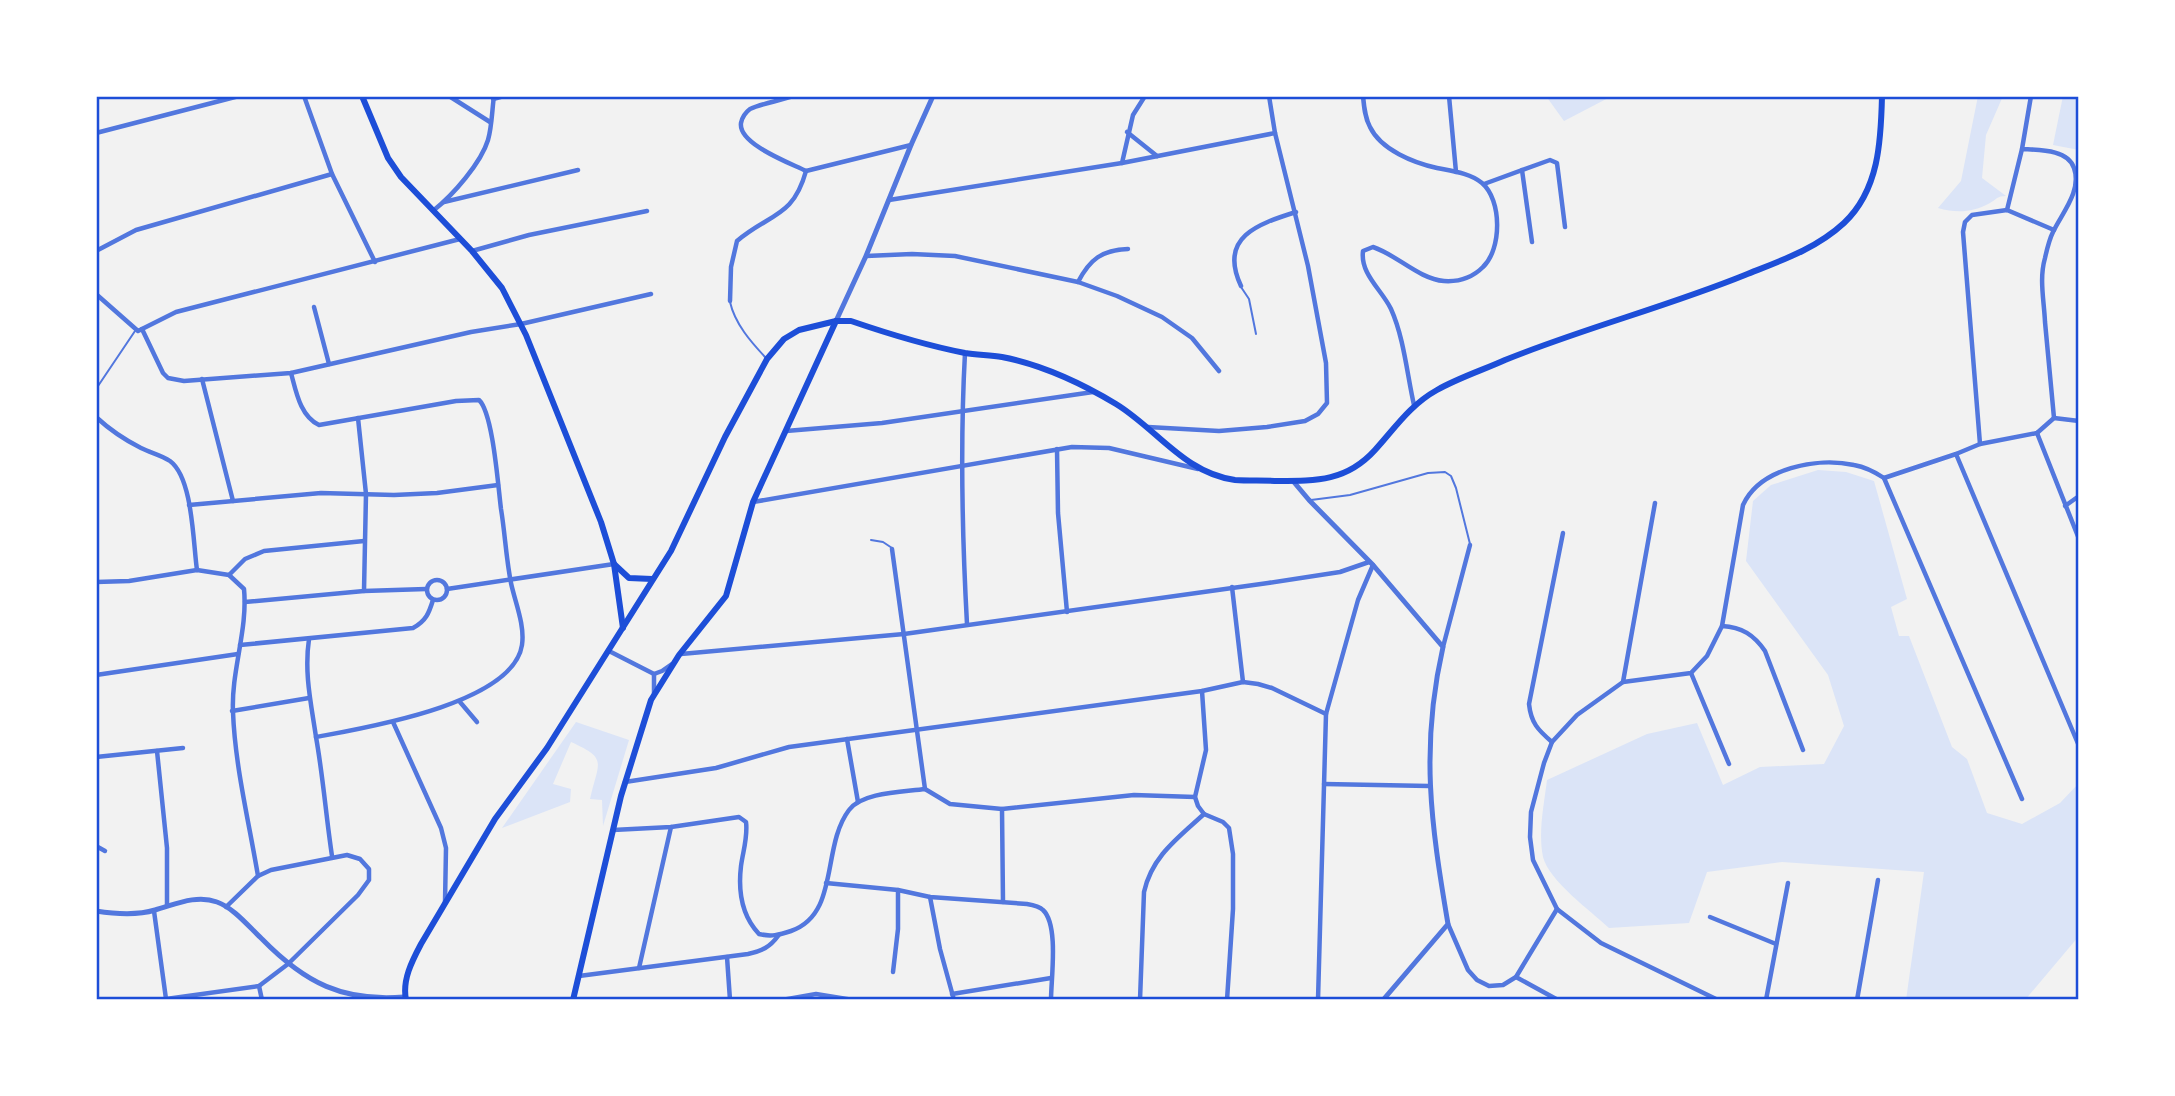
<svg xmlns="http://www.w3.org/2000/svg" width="2175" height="1096" viewBox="0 0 2175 1096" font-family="'Fira Sans Condensed',sans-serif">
  <rect width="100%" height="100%" fill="#f2f2f2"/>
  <g fill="#dbe4f7">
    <path d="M1546,96H1612L1564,121Z"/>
    <path d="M1978,96H2003L1986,135L1982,178L2006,196C1997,196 1997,199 1990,203C1972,213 1956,213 1938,208L1961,181Z"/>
    <path d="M2063,96H2079V150L2053,145Z"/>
    <path d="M1818,470L1846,472L1874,481L1907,599L1891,607L1899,636H1909L1952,747L1967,759L1987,813L2022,824L2060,803L2079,783V936L2025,1000H1906L1924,872L1782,862L1707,872L1689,923L1609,928C1591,911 1549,881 1543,857C1538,832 1544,805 1547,780L1647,734L1697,723L1723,785L1760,767L1824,764L1844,726L1828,675L1746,561L1753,501L1771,485Z"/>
    <path d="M576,722L629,740L603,826L602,800L590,799C598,762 609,759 571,742L553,784L571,789L570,802L502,828Z"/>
  </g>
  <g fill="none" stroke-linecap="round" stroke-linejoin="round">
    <g stroke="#5277de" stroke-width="2">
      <path d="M1241,287L1249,299L1256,334"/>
      <path d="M730,302C735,324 751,342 766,358"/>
      <path d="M96,389L135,331"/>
      <path d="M1311,500L1350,495L1428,473L1445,472L1451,476L1456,488L1470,544"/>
      <path d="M871,540L883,542L892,548"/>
    </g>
    <g stroke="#5277de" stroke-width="4.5">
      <path d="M304,96L332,174L375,262"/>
      <path d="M449,96L490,122"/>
      <path d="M793,96C780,101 763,103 750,109C746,112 742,118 741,123C738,144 790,163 806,171L911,145"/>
      <path d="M1363,96C1364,107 1365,118 1370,127C1381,150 1414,163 1437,168C1452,171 1470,173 1482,183C1502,200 1502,249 1483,267C1473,277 1459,282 1444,281C1419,279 1397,255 1373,247L1363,251C1360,274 1382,290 1391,309C1404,338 1407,374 1414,405"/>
      <path d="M1449,96L1456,172"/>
      <path d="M493,99L504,96"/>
      <path d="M1127,132L1157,156"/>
      <path d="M96,133L239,96"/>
      <path d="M2022,149C2038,150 2068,149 2074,168C2082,191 2062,213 2053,232C2049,240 2047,249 2045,258C2039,279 2044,300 2045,322C2048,354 2051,386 2054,418"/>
      <path d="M1122,163L1133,115L1145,96"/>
      <path d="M1522,170L1532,242"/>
      <path d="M1484,184L1550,160L1557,163L1565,227"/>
      <path d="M889,200L1122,163L1275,133"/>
      <path d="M444,202L578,170"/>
      <path d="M434,210C453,195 481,163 488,140C492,126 492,110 494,96"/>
      <path d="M2007,210L2022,149L2031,96"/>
      <path d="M96,251L136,230L332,174"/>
      <path d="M472,251L529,235L647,211"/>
      <path d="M866,256L912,254L955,256L1078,282L1117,296L1162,317L1192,338L1219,371"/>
      <path d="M1078,282C1090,259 1102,250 1128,249"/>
      <path d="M1241,286C1218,237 1258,224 1296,212"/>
      <path d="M96,294L138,331L176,312L460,239"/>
      <path d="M730,301L731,267L737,241C770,213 793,218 806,171"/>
      <path d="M314,307L329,364"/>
      <path d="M142,329L163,373L168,378L184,381L291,373L471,332L521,324L651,294"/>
      <path d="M965,353C960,444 962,533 967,624"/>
      <path d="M291,373C296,391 300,416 319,425L456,401L479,400C493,413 498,486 501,509C505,533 506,558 511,583C515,602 525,625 522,645C513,704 364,728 316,737"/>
      <path d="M202,379L233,501"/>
      <path d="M96,417C109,429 125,440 141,448C151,453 161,455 170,461C193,478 193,543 197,570"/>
      <path d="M358,418L366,494L364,591"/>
      <path d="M1148,427L1219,431L1267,427L1305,421L1318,414L1327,403L1326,363L1308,266L1275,133L1269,96"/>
      <path d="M786,431L882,423L1093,392"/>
      <path d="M2037,433L2079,539"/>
      <path d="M2037,433L2054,418L2079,421"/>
      <path d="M1980,444L1963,232L1965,222L1972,215L2007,210L2054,230"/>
      <path d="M1057,449L1058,513L1067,612"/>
      <path d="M1956,454L2079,746"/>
      <path d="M1884,478L2022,799"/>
      <path d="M753,502L1072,447L1109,448L1198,469"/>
      <path d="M189,505L321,493L394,495L437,493L498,485"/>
      <path d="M2065,506L2079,496"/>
      <path d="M892,549L925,789"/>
      <path d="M229,575L245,559L264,551L364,541"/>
      <circle cx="437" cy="590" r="10"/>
      <path d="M96,582L129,581L197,570L229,575L244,589C248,630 231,671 233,712C235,766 249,822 258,876"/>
      <path d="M1232,587L1243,682"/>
      <path d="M447,589L614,564"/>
      <path d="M245,602L364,591L426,589"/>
      <path d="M1722,626C1742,627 1754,635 1765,651L1803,750"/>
      <path d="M309,639C304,673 311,703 316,737C323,776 326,816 332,856"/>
      <path d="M240,645L413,628C426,621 429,613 433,600"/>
      <path d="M1443,647L1470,545"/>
      <path d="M609,651L654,674L662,671L672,664"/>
      <path d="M681,654L904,634L1268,583L1340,572L1369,562"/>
      <path d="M1691,673L1729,764"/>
      <path d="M654,674V693"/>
      <path d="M96,675L238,654"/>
      <path d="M1623,682L1655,503"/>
      <path d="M1202,691L1206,750L1195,797L1198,806L1204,814L1223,822L1229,828L1233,854V909L1227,1000"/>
      <path d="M460,702L477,722"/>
      <path d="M232,711L309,698"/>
      <path d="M393,722L441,828L446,848L445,903"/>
      <path d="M847,739L858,802"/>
      <path d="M1552,742C1538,730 1531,723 1529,704L1563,533"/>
      <path d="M157,751L167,848V905"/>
      <path d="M96,757L183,748"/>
      <path d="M625,782L716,768L789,747L1202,691L1243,682L1258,684L1272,688L1326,714"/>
      <path d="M1324,784L1429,786"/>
      <path d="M1002,809L1003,902"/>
      <path d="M613,830L671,827L739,817L746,822C748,837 743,851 741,866C738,891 742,916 759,934C771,937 779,935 791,931C840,914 821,847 849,810C862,792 904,792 925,789L950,804L1002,809L1134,795L1195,797"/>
      <path d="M96,846L105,851"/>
      <path d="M826,883L898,890L930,897L1027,904C1033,905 1039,906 1043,910C1059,925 1051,979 1051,1000"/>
      <path d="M930,897L940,949L954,1000"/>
      <path d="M154,911L166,999"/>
      <path d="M1710,917L1776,944"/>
      <path d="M1448,924L1468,970L1477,980L1489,986L1503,985L1516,977L1557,909"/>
      <path d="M727,957L730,1000"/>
      <path d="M639,968L671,827"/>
      <path d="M893,972L898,929V890"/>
      <path d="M579,976L748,954C762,951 770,947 778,936"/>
      <path d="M1516,977L1558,1000"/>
      <path d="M259,986L262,1000"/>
      <path d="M952,994L1051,978"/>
      <path d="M166,999L259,986L288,964L358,895L369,880V869L360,859L347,855L271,870L258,876L226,907"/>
      <path d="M782,1000L816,994L853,1000"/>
      <path d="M1140,1000L1144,892C1152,856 1178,838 1204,814"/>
      <path d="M1318,1000L1326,714L1358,600L1373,565"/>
      <path d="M1718,1000L1601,943L1557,909L1533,860L1530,837L1531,812L1544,763L1552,742L1577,715L1623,682L1691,673L1707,656L1722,626L1743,505C1760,468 1817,457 1854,465C1865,467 1875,472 1884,478L1956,454L1980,444L2037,433"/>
      <path d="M1766,1000L1788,883"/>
      <path d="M1857,1000L1878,880"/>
    </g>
    <g stroke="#5277de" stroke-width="5">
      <path d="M836,321L866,256L911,145L933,96"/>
      <path d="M1293,481L1309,500L1373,565L1443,647C1420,748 1431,824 1448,924L1383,1000"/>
      <path d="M96,911C115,914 136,916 155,910C174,905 196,894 217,902C234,908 249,927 262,939C305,983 343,1002 404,997"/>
    </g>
    <g stroke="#1d4ed8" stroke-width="6">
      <path d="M362,96L388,158L401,177L472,251L502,288L526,335L601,522L614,564L623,628"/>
      <path d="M614,564L629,578L652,579"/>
      <path d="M406,1000C402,980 412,961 421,944L495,819L547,748L671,551L725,437L767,359L784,339L799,330L836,321H851C886,333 929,346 965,353C977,355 990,355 1002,357C1043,365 1081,383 1116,404C1157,429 1184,473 1235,480C1249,481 1264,480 1278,481C1317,481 1347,481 1375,450C1395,428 1410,405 1437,390C1458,378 1483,370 1505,360C1584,328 1666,307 1745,275C1780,261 1816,249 1844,223C1879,190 1881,141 1882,96"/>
      <path d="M573,1000L621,796L651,700L679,655L726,596L753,502L836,321"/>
    </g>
  </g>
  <rect width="2175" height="1096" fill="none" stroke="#ffffff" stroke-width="196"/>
  <rect x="98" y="98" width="1979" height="900" fill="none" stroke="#1d4ed8" stroke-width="2.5"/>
</svg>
